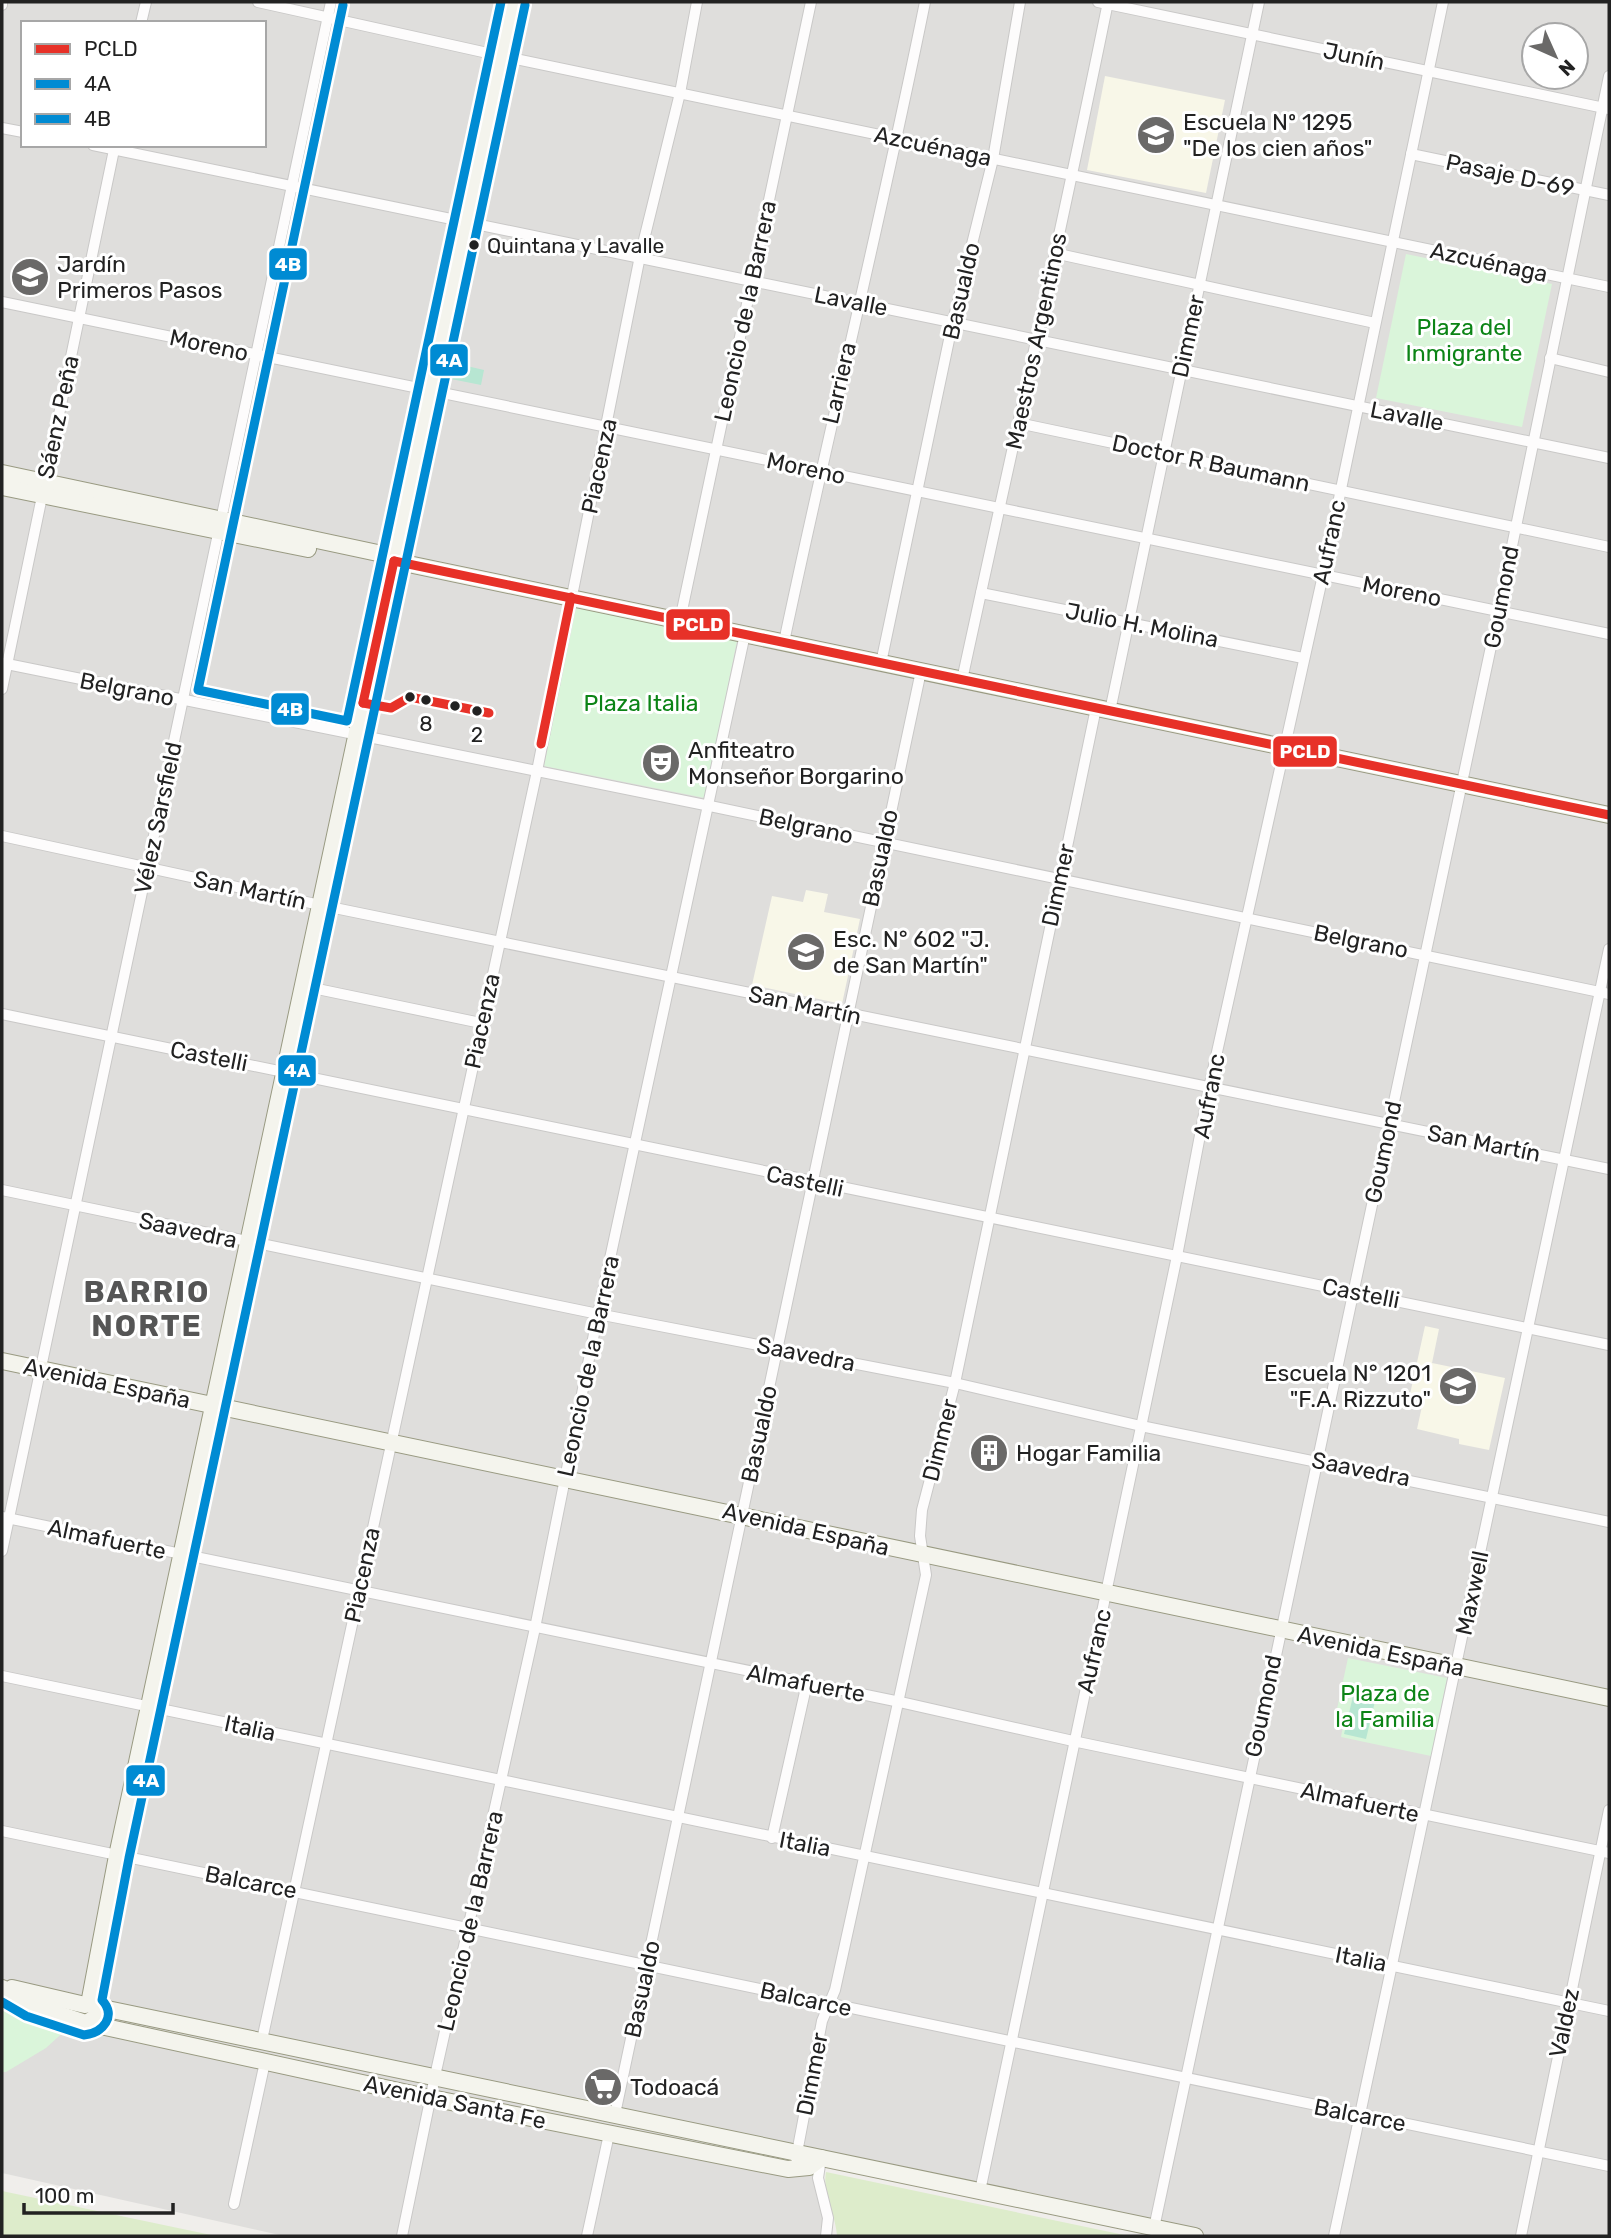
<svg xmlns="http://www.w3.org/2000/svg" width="1611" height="2238" viewBox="0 0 1611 2238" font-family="Rubik,sans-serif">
  <rect width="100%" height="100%" fill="#f0eeeb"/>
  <path fill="#dfdedc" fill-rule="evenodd" d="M2,2H1609V2236H1195L821,2158L826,2236H284L2,2173ZM23,23H264V145H23ZM1534,35H1576V77H1534Z"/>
  <g fill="#f8f7e8">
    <path d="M1105,76L1225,100L1206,193L1087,170Z"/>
    <path d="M28,260L40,263L33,295L21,292Z"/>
    <path d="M806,890L828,894L824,912L860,919L842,1004L752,985L772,896L803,902Z"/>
    <path d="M1425,1326L1439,1329L1432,1363L1505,1378L1489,1450L1459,1444V1439L1417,1429L1424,1397L1410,1394Z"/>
  </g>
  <g fill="#ddeccb">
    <path d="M826,2172L1129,2236H837C836,2215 822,2193 826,2172Z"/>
    <path d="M2,2191L216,2236H2Z"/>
  </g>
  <g fill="#daf5da">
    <path d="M1406,254L1552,284L1522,427L1376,398Z"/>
    <path d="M576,607L737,641L705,798L544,766Z"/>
    <path d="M1348,1658L1447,1678L1431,1756L1341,1737L1344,1721L1335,1718Z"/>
    <path d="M2,2009L68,2028L46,2048L6,2072H2Z"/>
  </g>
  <g fill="#b7e6d2">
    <path d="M454,363L484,370L481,385L451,379Z"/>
    <path d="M1354,1692L1376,1697L1366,1739L1344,1734Z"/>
  </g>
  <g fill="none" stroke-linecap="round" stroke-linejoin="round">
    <defs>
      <g id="street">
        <path d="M258,2L501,56L1609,287"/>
        <path d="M1098,2L1609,109"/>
        <path d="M2,5V2"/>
        <path d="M141,23L146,2"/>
        <path d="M2,128L23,132"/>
        <path d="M93,145L1609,458"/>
        <path d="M1411,154L1609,195"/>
        <path d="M1054,253L1375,323"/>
        <path d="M2,302L1609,634"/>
        <path d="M1550,358L1609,372"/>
        <path d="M1018,423L1609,547"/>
        <path d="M981,593L1303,658"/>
        <path d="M680,620L811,2"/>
        <path d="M784,642C829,428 882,216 925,2"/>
        <path d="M2,663L710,806L1609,994"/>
        <path d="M881,663L953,321L993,159L1020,2"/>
        <path d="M962,680C1011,454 1062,228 1108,2"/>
        <path d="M2,689L115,145"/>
        <path d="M1110,711L1259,2"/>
        <path d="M2,836L320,905L1609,1169"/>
        <path d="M303,986L481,1023"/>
        <path d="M2,1014L1609,1345"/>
        <path d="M2,1190L598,1314L955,1383L1141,1426L1609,1522"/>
        <path d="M2,1517L900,1702L1073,1741L1609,1853"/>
        <path d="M2,1551L331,2"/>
        <path d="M2,1676L1609,2011"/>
        <path d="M2,1831L1609,2166"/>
        <path d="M772,1838L807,1683"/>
        <path d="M262,2040L537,771L640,256L680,93L697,2"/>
        <path d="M615,2114L921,671"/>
        <path d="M796,2158L822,2021L835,1990L926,1575L920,1536L922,1510L955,1383L1096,708"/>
        <path d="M821,2158L818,2178L828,2218L826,2236"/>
        <path d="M980,2191L1177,1256L1209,1088L1323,575L1443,2"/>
        <path d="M234,2204L265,2062"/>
        <path d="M1154,2228L1499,609L1609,76"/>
        <path d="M402,2236L435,2076L535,1628L598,1314L745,634"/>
        <path d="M587,2236L609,2134"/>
        <path d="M1334,2236L1609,949"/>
        <path d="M1521,2236L1609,1810"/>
      </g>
      <g id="secondary">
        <path d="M2,473L387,555L394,561L1609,815"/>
        <path d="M2,487L308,549"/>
        <path d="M2,1361L1609,1698"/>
        <path d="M2,1988L31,2005L86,2023L96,2017"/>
        <path d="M12,1988L85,2005"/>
        <path d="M89,2004L117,1856L513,2"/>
        <path d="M93,2006L1195,2236"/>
        <path d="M87,2023L431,2098L788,2169L809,2167L821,2158"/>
      </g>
    </defs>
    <use href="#street" stroke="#c9c8c7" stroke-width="12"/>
    <use href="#secondary" stroke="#999a82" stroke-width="18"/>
    <use href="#street" stroke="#fdfcfc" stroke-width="10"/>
    <use href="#secondary" stroke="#f4f4ed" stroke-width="16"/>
    <defs>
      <g id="bus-1">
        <path d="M394,561L1609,815"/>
        <path d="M363,703L394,561"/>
        <path d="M363,703L391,708L410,697L489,713"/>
        <path d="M541,744L571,597"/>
      </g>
      <path id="bus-2" d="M2,2002L26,2016L84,2035C103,2033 117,2016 102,2000L129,1858L525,5"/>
      <path id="bus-3" d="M343,5L198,690L347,721L501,2"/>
    </defs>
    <use href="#bus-1" stroke="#fff" stroke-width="14"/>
    <use href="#bus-2" stroke="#fff" stroke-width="14"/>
    <use href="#bus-3" stroke="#fff" stroke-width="14"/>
    <use href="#bus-1" stroke="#e73128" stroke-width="9"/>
    <use href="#bus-2" stroke="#008bd3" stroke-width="9"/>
    <use href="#bus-3" stroke="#008bd3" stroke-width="9"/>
  </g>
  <defs>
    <symbol id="school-disc" viewBox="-11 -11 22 22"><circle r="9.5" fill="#6a6968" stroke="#fff"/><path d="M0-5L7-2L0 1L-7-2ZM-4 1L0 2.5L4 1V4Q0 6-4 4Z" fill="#fff"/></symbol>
    <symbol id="theatre-disc" viewBox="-11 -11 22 22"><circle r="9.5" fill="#6a6968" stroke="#fff"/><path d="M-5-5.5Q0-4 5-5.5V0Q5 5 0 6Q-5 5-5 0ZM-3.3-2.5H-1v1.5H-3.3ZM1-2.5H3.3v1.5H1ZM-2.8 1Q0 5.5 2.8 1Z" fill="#fff"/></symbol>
    <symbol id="building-disc" viewBox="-11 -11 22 22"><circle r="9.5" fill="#6a6968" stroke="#fff"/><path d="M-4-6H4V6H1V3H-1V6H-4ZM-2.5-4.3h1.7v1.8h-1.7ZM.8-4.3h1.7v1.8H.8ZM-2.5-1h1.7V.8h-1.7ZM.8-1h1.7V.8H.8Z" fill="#fff"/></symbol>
    <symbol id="supermarket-disc" viewBox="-11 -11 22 22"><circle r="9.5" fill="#6a6968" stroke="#fff"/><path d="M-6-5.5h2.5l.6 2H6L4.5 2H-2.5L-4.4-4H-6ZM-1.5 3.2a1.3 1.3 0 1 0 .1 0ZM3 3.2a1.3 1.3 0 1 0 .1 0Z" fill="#fff"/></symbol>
  </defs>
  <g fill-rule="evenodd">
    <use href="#school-disc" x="1134" y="113" width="44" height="44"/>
    <use href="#school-disc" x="8" y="255" width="44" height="44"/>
    <use href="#theatre-disc" x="639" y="741" width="44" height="44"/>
    <use href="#school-disc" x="784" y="930" width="44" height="44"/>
    <use href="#school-disc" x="1436" y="1364" width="44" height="44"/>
    <use href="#building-disc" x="967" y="1431" width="44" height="44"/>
    <use href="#supermarket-disc" x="581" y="2065" width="44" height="44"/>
  </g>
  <g fill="#222" stroke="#fff" stroke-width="2.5">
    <circle cx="474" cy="245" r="6"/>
    <circle cx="410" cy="697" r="6"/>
    <circle cx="426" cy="700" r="6"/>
    <circle cx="455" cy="706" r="6"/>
    <circle cx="477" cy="711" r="6"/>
  </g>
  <g text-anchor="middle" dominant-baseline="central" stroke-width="6" stroke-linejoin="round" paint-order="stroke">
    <g font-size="21" fill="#222" stroke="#fff">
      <text x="487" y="245" text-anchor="start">Quintana y Lavalle</text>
      <text x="426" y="723">8</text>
      <text x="477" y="734">2</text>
    </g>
    <g font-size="23" fill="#222" stroke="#fff">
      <text transform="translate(1354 56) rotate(12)">Junín</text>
      <text transform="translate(933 146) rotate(12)">Azcuénaga</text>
      <text transform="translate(1510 175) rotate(12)">Pasaje D-69</text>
      <text transform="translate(1489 262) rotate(12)">Azcuénaga</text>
      <text transform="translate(961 291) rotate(-77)">Basualdo</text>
      <text transform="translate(851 301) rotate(11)">Lavalle</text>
      <text transform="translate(745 311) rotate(-78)">Leoncio de la Barrera</text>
      <text transform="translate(1188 336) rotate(-78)">Dimmer</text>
      <text transform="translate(1036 341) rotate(-78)">Maestros Argentinos</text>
      <text transform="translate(209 345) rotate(12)">Moreno</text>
      <text transform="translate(839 383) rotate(-77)">Larriera</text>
      <text transform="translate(1407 416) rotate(11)">Lavalle</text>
      <text transform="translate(58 417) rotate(-78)">Sáenz Peña</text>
      <text transform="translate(1211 463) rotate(12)">Doctor R Baumann</text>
      <text transform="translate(599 466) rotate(-78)">Piacenza</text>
      <text transform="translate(806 468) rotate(12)">Moreno</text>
      <text transform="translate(1329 542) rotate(-78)">Aufranc</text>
      <text transform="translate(1402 591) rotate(11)">Moreno</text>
      <text transform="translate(1501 597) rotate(-79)">Goumond</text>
      <text transform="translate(1142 625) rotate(11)">Julio H. Molina</text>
      <text transform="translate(127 689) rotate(11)">Belgrano</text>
      <text transform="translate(158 818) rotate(-78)">Vélez Sarsfield</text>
      <text transform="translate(806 826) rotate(12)">Belgrano</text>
      <text transform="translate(880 858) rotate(-78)">Basualdo</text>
      <text transform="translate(1058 885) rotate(-78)">Dimmer</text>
      <text transform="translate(250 890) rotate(12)">San Martín</text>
      <text transform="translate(1361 941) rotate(11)">Belgrano</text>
      <text transform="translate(805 1005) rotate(12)">San Martín</text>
      <text transform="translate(482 1021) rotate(-78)">Piacenza</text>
      <text transform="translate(209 1056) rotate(11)">Castelli</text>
      <text transform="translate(1209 1096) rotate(-79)">Aufranc</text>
      <text transform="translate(1484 1143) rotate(11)">San Martín</text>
      <text transform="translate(1383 1152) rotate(-78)">Goumond</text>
      <text transform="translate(805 1181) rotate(12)">Castelli</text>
      <text transform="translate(188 1230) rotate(12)">Saavedra</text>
      <text transform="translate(1361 1293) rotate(11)">Castelli</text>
      <text transform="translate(806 1354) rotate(11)">Saavedra</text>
      <text transform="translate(588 1366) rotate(-78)">Leoncio de la Barrera</text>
      <text transform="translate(107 1383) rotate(12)">Avenida España</text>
      <text transform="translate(759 1434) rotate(-78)">Basualdo</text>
      <text transform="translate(940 1440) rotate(-76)">Dimmer</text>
      <text transform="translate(1361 1469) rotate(11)">Saavedra</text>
      <text transform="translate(806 1529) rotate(13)">Avenida España</text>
      <text transform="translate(107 1539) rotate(12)">Almafuerte</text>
      <text transform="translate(362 1575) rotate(-78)">Piacenza</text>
      <text transform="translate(1472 1593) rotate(-78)">Maxwell</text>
      <text transform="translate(1094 1651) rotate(-77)">Aufranc</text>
      <text transform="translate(1381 1651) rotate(12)">Avenida España</text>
      <text transform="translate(806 1683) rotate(11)">Almafuerte</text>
      <text transform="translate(1263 1706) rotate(-78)">Goumond</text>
      <text transform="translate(250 1728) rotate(12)">Italia</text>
      <text transform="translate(1360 1802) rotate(12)">Almafuerte</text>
      <text transform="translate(805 1844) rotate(11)">Italia</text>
      <text transform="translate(251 1882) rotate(11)">Balcarce</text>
      <text transform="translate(470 1921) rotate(-77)">Leoncio de la Barrera</text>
      <text transform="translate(1361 1959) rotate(11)">Italia</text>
      <text transform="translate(642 1989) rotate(-78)">Basualdo</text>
      <text transform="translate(806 1999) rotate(12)">Balcarce</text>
      <text transform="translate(1564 2023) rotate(-78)">Valdez</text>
      <text transform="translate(812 2074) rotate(-79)">Dimmer</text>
      <text transform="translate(455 2102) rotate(12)">Avenida Santa Fe</text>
      <text transform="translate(1360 2115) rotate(11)">Balcarce</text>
    </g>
    <g font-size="23" fill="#222" stroke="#fff" text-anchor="start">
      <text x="1183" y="122">Escuela Nº 1295<tspan x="1183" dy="26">"De los cien años"</tspan></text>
      <text x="57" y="264">Jardín<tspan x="57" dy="26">Primeros Pasos</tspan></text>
      <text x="688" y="750">Anfiteatro<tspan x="688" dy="26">Monseñor Borgarino</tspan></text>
      <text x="833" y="939">Esc. N° 602 "J.<tspan x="833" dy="26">de San Martín"</tspan></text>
      <text x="1431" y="1373" text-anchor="end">Escuela N° 1201<tspan x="1431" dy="26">"F.A. Rizzuto"</tspan></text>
      <text x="1016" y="1453">Hogar Familia</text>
      <text x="630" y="2087">Todoacá</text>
    </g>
    <g font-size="23" fill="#0c8416" stroke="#fff">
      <text x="1464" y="327">Plaza del<tspan x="1464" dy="26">Inmigrante</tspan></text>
      <text x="641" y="703">Plaza Italia</text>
      <text x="1385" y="1693">Plaza de<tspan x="1385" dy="26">la Familia</tspan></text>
    </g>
    <g font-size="30" font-weight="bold" letter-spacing="2" fill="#555" stroke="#fff">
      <text x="147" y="1292">BARRIO<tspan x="147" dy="34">NORTE</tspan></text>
    </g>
  </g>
  <g stroke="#fff" stroke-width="2.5">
    <rect x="268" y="247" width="40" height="34" rx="7" fill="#008bd3"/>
    <rect x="429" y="343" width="40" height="34" rx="7" fill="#008bd3"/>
    <rect x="665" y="608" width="66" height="33" rx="7" fill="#e73128"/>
    <rect x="270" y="692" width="40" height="34" rx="7" fill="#008bd3"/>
    <rect x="1272" y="735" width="66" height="33" rx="7" fill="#e73128"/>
    <rect x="277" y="1054" width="40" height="33" rx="7" fill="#008bd3"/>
    <rect x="125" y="1764" width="41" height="33" rx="7" fill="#008bd3"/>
  </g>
  <g font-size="19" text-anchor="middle" font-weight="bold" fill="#fff">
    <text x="288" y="271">4B</text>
    <text x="449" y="367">4A</text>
    <text x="698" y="631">PCLD</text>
    <text x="290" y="716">4B</text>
    <text x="1305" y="758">PCLD</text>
    <text x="297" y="1077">4A</text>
    <text x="146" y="1787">4A</text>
  </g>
  <rect width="1611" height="2238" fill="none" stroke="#222222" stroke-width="7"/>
  <rect x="21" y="21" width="245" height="126" fill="#ffffff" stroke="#a7a7a7" stroke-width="2"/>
  <rect x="35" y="44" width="35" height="10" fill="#e73128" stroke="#a7a7a7" stroke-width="2"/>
  <text x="84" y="56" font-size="21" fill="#222222">PCLD</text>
  <rect x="35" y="79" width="35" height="10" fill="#008bd3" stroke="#a7a7a7" stroke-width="2"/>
  <text x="84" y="91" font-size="21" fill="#222222">4A</text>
  <rect x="35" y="114" width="35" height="10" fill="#008bd3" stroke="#a7a7a7" stroke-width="2"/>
  <text x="84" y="126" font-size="21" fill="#222222">4B</text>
  <g transform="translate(1555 56) rotate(135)"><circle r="33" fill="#ffffff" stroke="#a7a7a7" stroke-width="2"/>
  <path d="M0-5L12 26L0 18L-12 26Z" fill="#6a6968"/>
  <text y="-10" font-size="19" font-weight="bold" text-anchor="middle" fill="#222222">N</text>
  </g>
  <path d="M24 2203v10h149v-10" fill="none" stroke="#222222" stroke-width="3.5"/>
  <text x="35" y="2203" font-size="21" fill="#222222" stroke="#ffffff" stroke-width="5" paint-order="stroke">100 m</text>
</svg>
